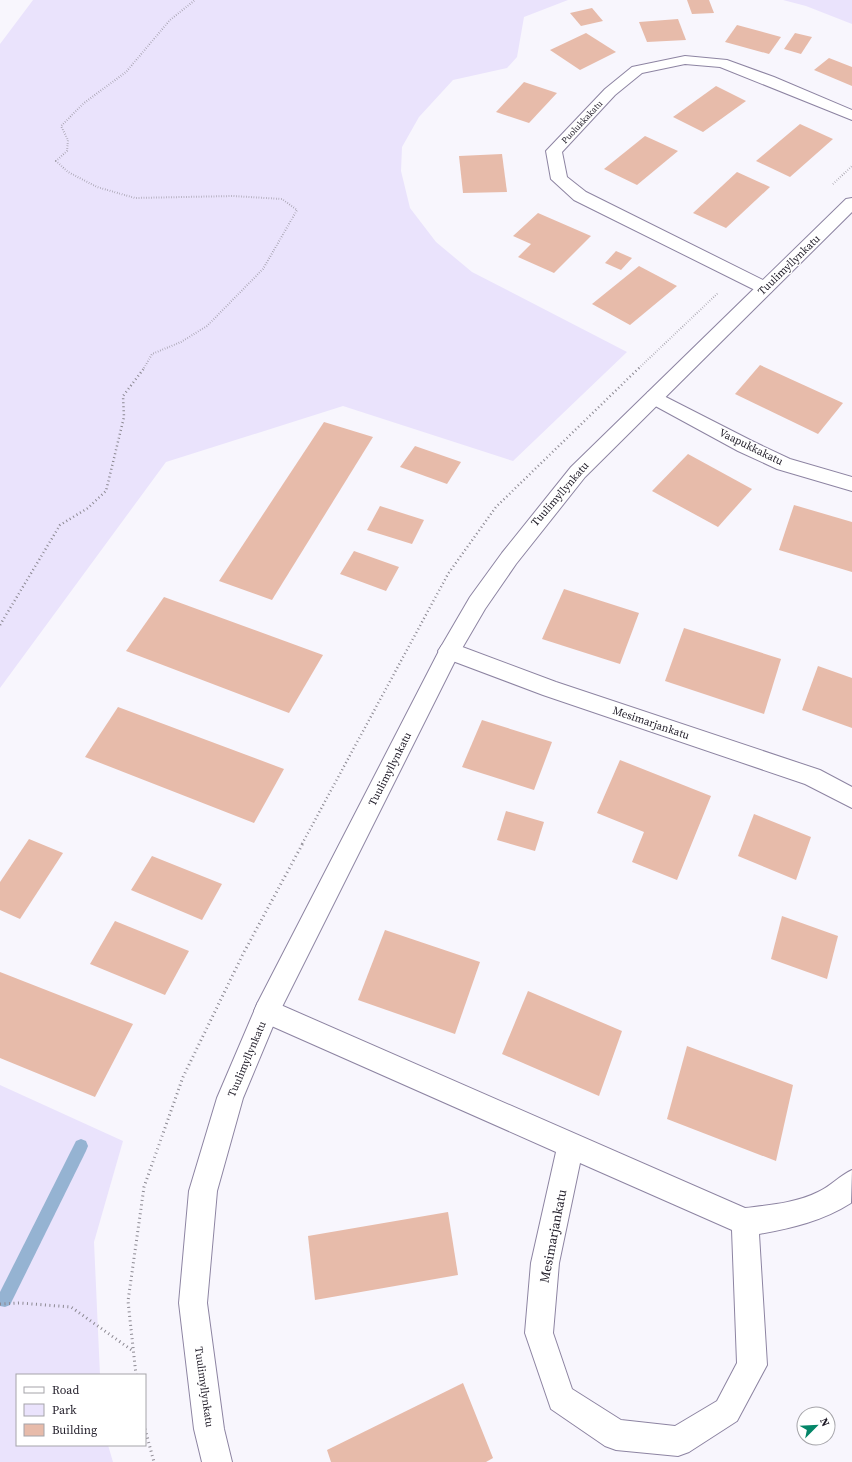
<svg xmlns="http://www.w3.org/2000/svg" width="852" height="1462" viewBox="0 0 852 1462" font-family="'Source Serif 4',serif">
  <rect width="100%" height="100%" fill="#f8f6fd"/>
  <g fill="#eae3fc">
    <path d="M33,0H568L524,17L517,57L507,68L453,80L419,117L402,147L401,171L410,208L436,242L472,272L627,352L513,461L343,406L166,462L0,688V44Z"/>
    <path d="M783,0H852V24L806,6Z"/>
    <path d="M0,1085L123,1141L94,1242L100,1375H17V1445H108L113,1462H0Z"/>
  </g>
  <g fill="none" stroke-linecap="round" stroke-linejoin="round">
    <path fill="#95b3d2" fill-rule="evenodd" d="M81,1139L86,1141L88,1146L86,1151L10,1305L5,1307L0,1306V1292L76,1141Z"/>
  </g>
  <g fill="#e7bbaa">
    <path d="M687,0H709L714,13L692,14Z"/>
    <path d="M592,8L603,21L581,26L570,13Z"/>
    <path d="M678,19L686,40L647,42L639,22Z"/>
    <path d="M737,25L781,37L769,54L725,42Z"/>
    <path d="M586,33L616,52L580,70L550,50Z"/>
    <path d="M795,33L812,37L801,54L784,49Z"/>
    <path d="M829,58L852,67V86L814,70Z"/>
    <path d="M524,82L557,93L529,123L496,112Z"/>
    <path d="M716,86L746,101L703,132L673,117Z"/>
    <path d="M800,124L833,139L790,177L756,161Z"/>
    <path d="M645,136L678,151L637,185L604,169Z"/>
    <path d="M502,154L507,192L463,193L459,156Z"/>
    <path d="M737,172L770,187L726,228L693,213Z"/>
    <path d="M538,213L591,236L554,273L518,257L531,244L513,236Z"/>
    <path d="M616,251L632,258L621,270L605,263Z"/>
    <path d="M639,266L677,286L630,325L592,304Z"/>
    <path d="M760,365L843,403L818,434L735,394Z"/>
    <path d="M324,422L373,437L272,600L219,581Z"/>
    <path d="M415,446L461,462L447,484L400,467Z"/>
    <path d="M688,454L752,489L718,527L652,491Z"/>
    <path d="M794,505L852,522V572L779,550Z"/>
    <path d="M380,506L424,520L412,544L367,530Z"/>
    <path d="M354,551L399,567L386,591L340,574Z"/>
    <path d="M564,589L639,613L620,664L542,639Z"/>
    <path d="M164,597L323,655L289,713L126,651Z"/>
    <path d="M684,628L781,659L764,714L665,681Z"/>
    <path d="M818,666L852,678V728L802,710Z"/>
    <path d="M118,707L284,769L254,823L85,757Z"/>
    <path d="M482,720L552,742L534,790L462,767Z"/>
    <path d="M620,760L711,796L677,880L632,862L644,832L597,813Z"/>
    <path d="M506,811L544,822L535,851L497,840Z"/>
    <path d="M754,814L811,837L796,880L738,856Z"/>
    <path d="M29,839L63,853L20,919L0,910V882Z"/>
    <path d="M152,856L222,884L202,920L131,890Z"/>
    <path d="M782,916L838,936L827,979L771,959Z"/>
    <path d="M115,921L189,951L165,995L90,964Z"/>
    <path d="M385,930L480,962L455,1034L358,1000Z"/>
    <path d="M0,972L133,1024L95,1097L0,1058Z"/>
    <path d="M528,991L622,1031L599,1096L502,1054Z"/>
    <path d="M687,1046L793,1085L776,1161L667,1119Z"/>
    <path d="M448,1212L458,1275L315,1300L308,1236Z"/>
    <path d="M463,1383L493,1458L486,1462H331L327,1450Z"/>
  </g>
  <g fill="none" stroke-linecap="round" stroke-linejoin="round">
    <defs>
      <g id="street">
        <path d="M685,56L727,60L774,77L852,110V120L720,67L685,64L642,73L615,95L562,152L567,177L586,192L771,284L774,288L771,292L765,294L759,292L574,200L551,179L546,151L605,89L632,67Z"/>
        <path d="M654,391L752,441L790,459L852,477V491L777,469L738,451L648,402L645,397L648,392Z"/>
        <path d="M449,642L556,682L820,770L852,787V808L805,784L543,695L442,657L438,651L442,645Z"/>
        <path d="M267,999L745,1208C769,1205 796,1203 818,1192C831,1186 839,1176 852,1170L851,1203C823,1221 792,1228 759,1234L767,1365L737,1421L689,1452L678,1456L616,1450L605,1446L551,1409L525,1333L531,1263L556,1152L258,1020L254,1011L258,1002ZM580,1163L732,1230L737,1363L717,1401L675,1426L621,1420L572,1389L553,1333L559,1263Z"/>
      </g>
      <path id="secondary" d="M852,198V212L585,477L516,564L485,609L457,657L276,1019L243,1098L217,1191L207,1303L224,1429L232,1462H202L194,1429L179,1303L189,1191L217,1098L258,1002L442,645L470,597L502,553L571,467L846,199Z"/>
    </defs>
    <use href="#street" stroke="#8d84a2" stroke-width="2"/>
    <use href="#secondary" stroke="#8d84a2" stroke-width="2"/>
    <g stroke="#8c8992" stroke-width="2" stroke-dasharray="0.5 2" stroke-linecap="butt">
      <path d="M833,184L852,166"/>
      <path d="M144,368L152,354L181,342L207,326L263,269L297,210L282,199L233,196L135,198L97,187L68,172L56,161L67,151L68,140L61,126L84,103L126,72L170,20L195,0"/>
      <path d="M639,368L718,293"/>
    </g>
    <g stroke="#8c8992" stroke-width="2.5" stroke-dasharray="1 3" stroke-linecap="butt">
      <path d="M0,625L60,525L88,508L106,491L124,417L123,396L145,367"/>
      <path d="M302,844L448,574L496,507L640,367"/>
    </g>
    <g stroke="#8c8992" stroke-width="3" stroke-dasharray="1 3.5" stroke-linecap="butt">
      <path d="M0,1304L20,1303L71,1307L133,1351"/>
      <path d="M136,1375L128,1301L144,1187L183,1077L243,954L303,843"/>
      <path d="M145,1429L154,1462"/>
    </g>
    <use href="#street" fill="#fff" fill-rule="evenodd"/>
    <use href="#secondary" fill="#fff" fill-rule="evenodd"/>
  </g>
  <g text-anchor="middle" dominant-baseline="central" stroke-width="3" stroke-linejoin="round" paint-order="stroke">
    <g font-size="9" fill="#1f1b27" stroke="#fff">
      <text transform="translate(582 122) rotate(-47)">Puolukkakatu</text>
    </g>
    <g font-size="11" fill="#1f1b27" stroke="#fff">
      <text transform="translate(789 265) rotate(-44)">Tuulimyllynkatu</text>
      <text transform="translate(751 447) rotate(26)">Vaapukkakatu</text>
      <text transform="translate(560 494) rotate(-49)">Tuulimyllynkatu</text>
      <text transform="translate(651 723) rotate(19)">Mesimarjankatu</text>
      <text transform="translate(390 769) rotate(-63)">Tuulimyllynkatu</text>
      <text transform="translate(247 1059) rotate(-67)">Tuulimyllynkatu</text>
      <text transform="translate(204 1387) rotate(82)">Tuulimyllynkatu</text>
    </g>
    <g font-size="13" fill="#1f1b27" stroke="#fff">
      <text transform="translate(553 1236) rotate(-79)">Mesimarjankatu</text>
    </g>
  </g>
  <rect x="16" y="1374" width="130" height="72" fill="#ffffff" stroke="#a5a4a9"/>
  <rect x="24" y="1387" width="20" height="6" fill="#ffffff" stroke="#a5a4a9"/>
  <text x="52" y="1394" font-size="12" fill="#1f1b27">Road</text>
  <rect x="24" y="1404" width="20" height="12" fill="#eae3fc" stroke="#a5a4a9"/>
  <text x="52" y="1414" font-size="12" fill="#1f1b27">Park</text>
  <rect x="24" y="1424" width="20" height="12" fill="#e7bbaa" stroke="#a5a4a9"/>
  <text x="52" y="1434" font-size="12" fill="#1f1b27">Building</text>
  <g transform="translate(816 1426) rotate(66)"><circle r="19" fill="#ffffff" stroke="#a5a4a9"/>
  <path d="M0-3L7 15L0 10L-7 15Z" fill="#048668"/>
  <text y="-6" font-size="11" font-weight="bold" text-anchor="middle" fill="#1f1b27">N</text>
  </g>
</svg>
